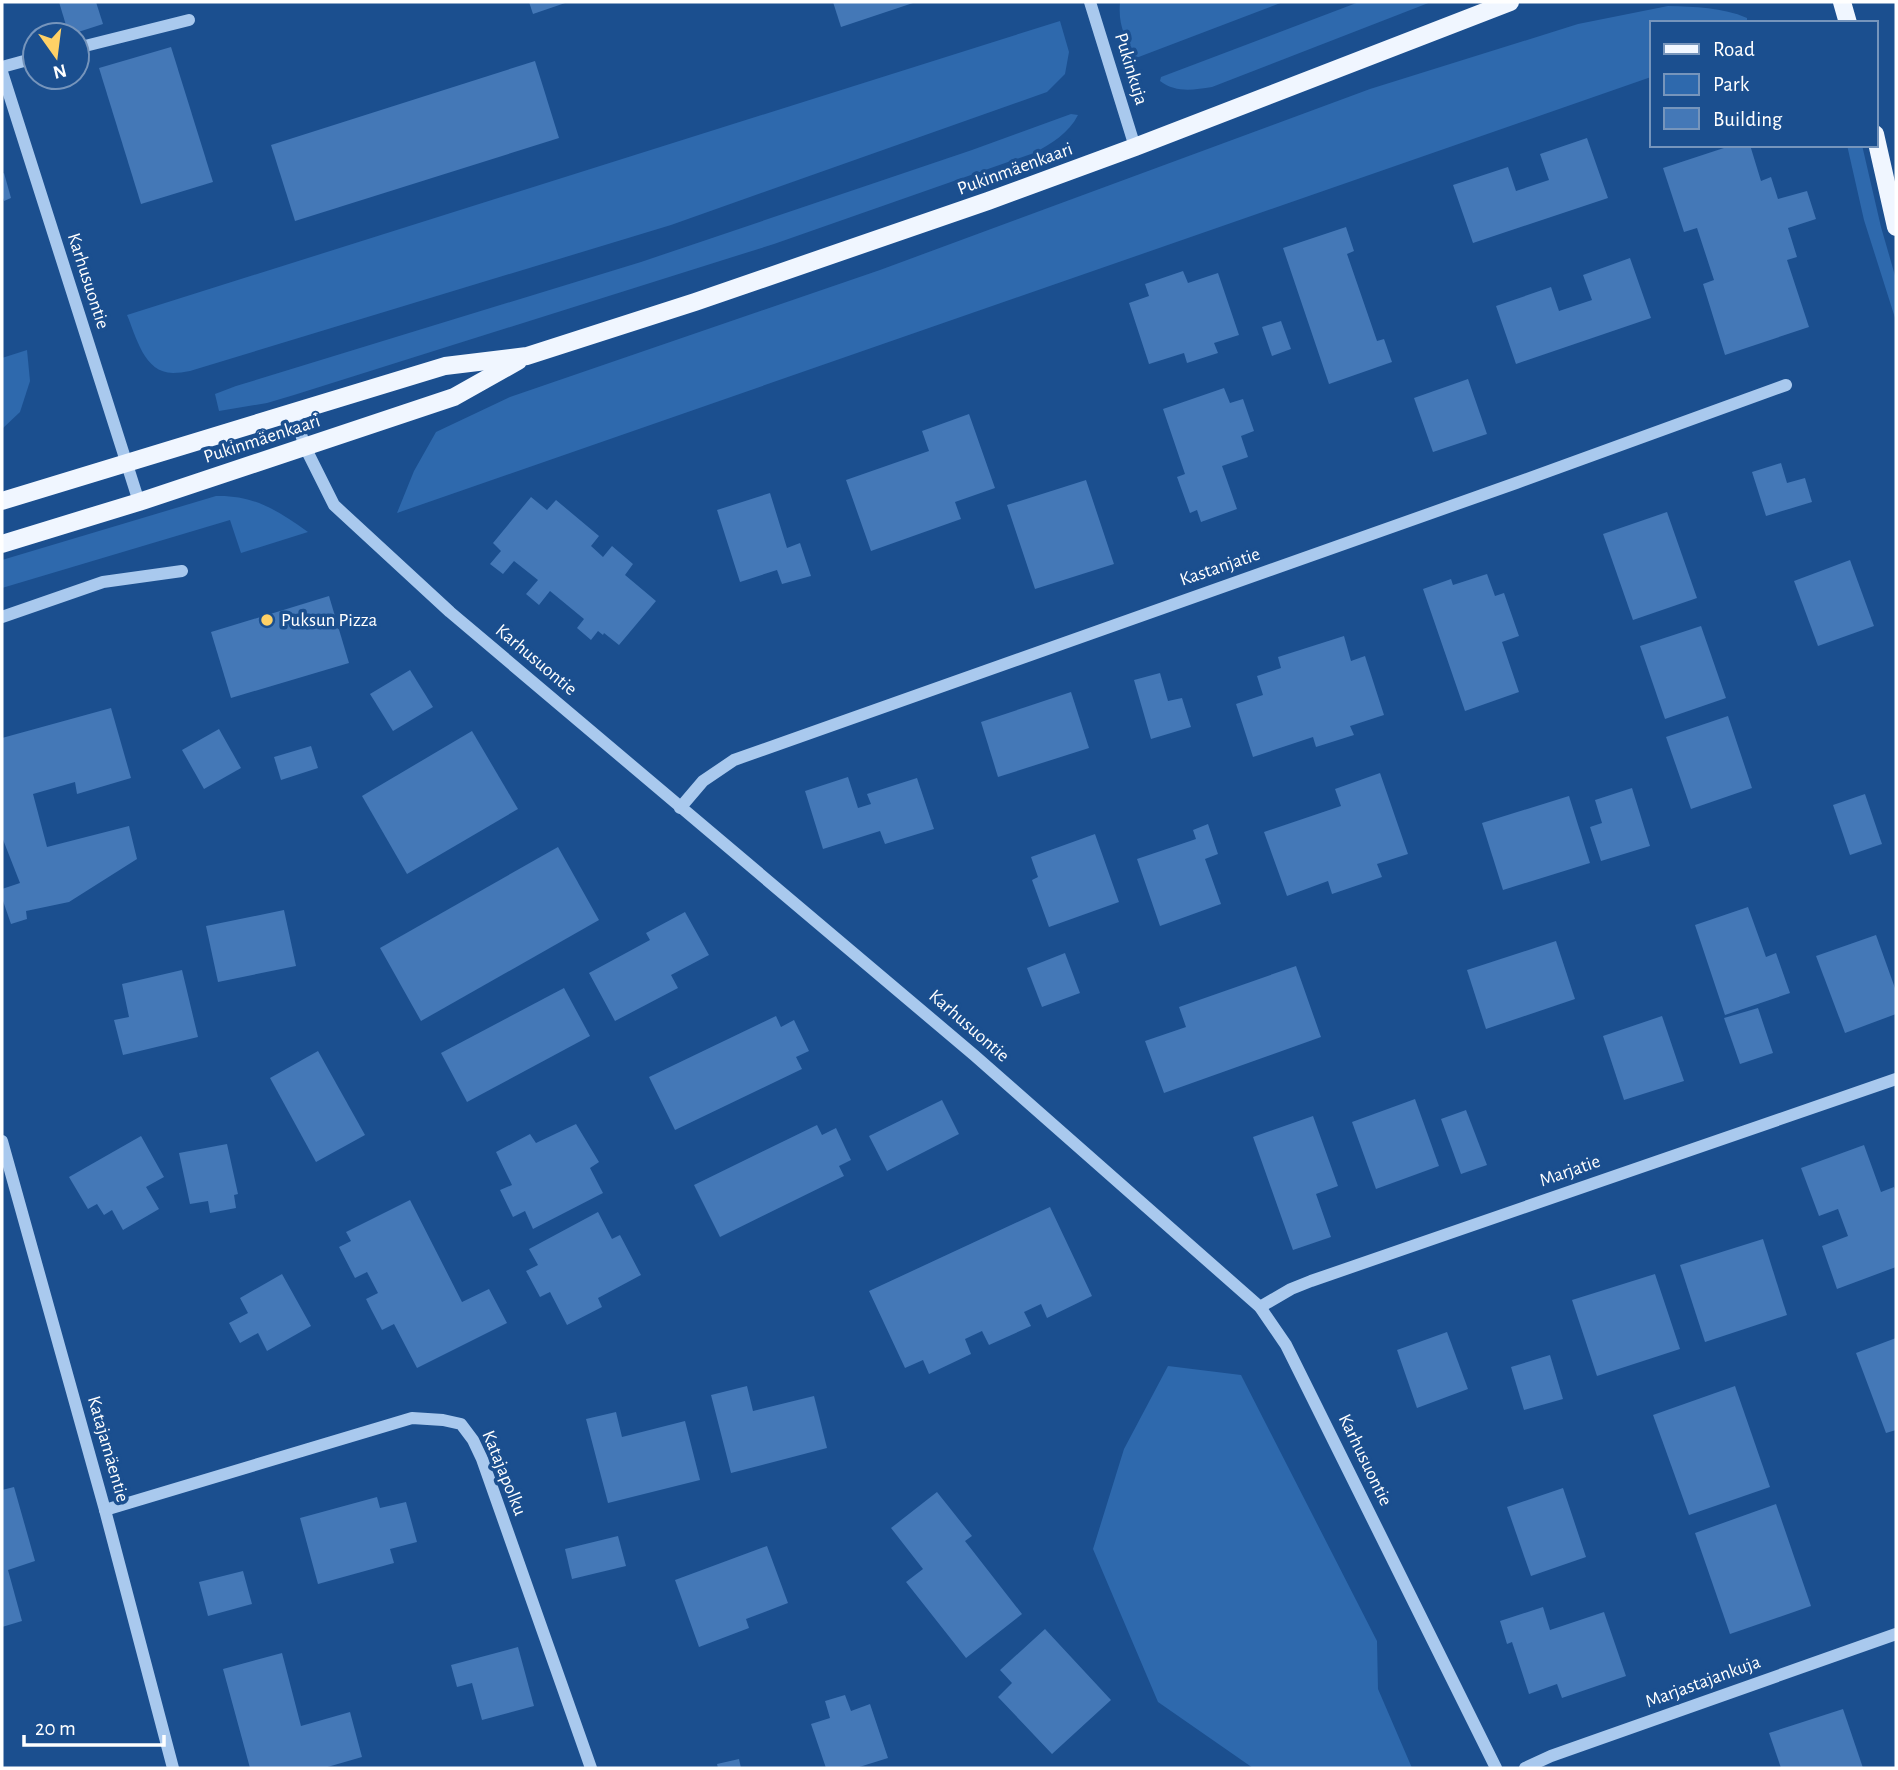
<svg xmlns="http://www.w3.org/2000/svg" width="1898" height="1770" viewBox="0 0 1898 1770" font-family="'Alegreya Sans',sans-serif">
  <rect width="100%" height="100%" fill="#1b4f8f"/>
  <g fill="#2e69ad">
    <path d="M1120,2H1283L1136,58C1125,36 1118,27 1120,2Z"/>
    <path d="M1359,2H1431L1212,87C1193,90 1176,93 1160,81L1161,77Z"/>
    <path d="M1668,6C1695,7 1722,7 1747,18V23H1651V77L397,513L414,471L436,432L510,397L880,270L1370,89L1578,24Z"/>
    <path d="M1060,21L1069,52L1065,74L1047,92L671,225L190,371C184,372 178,373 173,373C144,373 136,336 127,315Z"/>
    <path d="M1071,114L1078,115C1069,133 1051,144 1034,153L774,244L294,395L267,403L219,411L215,394L236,386L641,262L972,150Z"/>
    <path d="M1847,145H1862L1881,227L1896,279V321L1864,220Z"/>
    <path d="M27,350L30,381L20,412L2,429V358Z"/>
    <path d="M216,496C254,495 277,510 308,532L241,553L230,520L2,588V560Z"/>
    <path d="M1168,1366L1241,1375L1377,1641L1378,1689L1412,1768H1253L1158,1702L1093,1549L1124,1449Z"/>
  </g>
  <g fill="#4478b7">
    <path d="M59,2H96L103,24L69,35Z"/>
    <path d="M529,2H568L533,14Z"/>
    <path d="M833,2H916L841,27Z"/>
    <path d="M171,47L213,182L141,204L99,68Z"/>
    <path d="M535,61L559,138L295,221L271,145Z"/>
    <path d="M1587,138L1608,198L1473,243L1453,185L1508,167L1516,191L1549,180L1540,154Z"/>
    <path d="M1733,145H1750L1761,181L1771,177L1778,199L1807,191L1816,219L1788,228L1797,257L1787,260L1809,327L1725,355L1703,284L1714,280L1697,228L1684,232L1663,168Z"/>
    <path d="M4,173L11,198L4,201L2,195V174Z"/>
    <path d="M1346,227L1354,251L1347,254L1377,341L1384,339L1392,362L1329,384L1283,248Z"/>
    <path d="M1630,258L1651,318L1516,364L1496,306L1551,287L1559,311L1592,300L1583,275Z"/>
    <path d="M1183,271L1188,283L1218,273L1239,335L1214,343L1218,353L1187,363L1184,353L1149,364L1129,303L1149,296L1145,284Z"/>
    <path d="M1281,321L1291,349L1272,356L1262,327Z"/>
    <path d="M1468,379L1487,434L1433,452L1414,398Z"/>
    <path d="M1224,388L1230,403L1243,399L1254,431L1241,436L1248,457L1222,466L1237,509L1201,522L1197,510L1190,513L1177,477L1185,474L1163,409Z"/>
    <path d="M969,414L995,488L955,502L961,519L871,551L846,480L929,451L922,431Z"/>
    <path d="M1781,463L1787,483L1805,478L1812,502L1766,516L1752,472Z"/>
    <path d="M1086,480L1114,564L1035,589L1007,505Z"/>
    <path d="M770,493L787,548L800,543L811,576L782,584L777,570L740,582L717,510Z"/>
    <path d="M531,497L547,510L556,500L599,536L591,546L603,557L612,546L633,564L625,575L656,601L619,645L604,633L603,635L598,631L591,640L577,628L584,619L550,591L539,605L526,594L538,580L514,561L503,574L490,564L501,551L493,543Z"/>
    <path d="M1667,512L1697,598L1633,620L1603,534Z"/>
    <path d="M1850,560L1874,626L1818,646L1794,581Z"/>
    <path d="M1487,574L1495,596L1504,593L1519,636L1502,642L1519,692L1465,711L1423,589L1451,579L1453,585Z"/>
    <path d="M329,596L349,663L231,698L211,632Z"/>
    <path d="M1701,626L1726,698L1665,719L1640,646Z"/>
    <path d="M1344,636L1351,661L1365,656L1384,715L1350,726L1354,735L1316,747L1313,737L1253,757L1236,704L1263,695L1257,676L1281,668L1278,657Z"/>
    <path d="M410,670L433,707L393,731L370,694Z"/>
    <path d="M1160,673L1168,701L1182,698L1191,727L1151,739L1134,680Z"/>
    <path d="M1071,692L1089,748L998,777L981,722Z"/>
    <path d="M111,708L131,778L77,794L75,782L33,794L47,847L129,826L137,859L69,902L26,911L27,919L11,924L2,898V889L20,883L2,837V738Z"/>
    <path d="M1728,716L1752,788L1691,809L1666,737Z"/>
    <path d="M219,729L241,768L204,789L182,750Z"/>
    <path d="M472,731L518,809L407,874L362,796Z"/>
    <path d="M311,746L318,768L281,780L274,757Z"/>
    <path d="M1380,773L1408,854L1377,864L1382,877L1332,894L1328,881L1287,896L1264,832L1341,806L1335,789Z"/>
    <path d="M848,777L858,808L871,804L867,794L917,778L934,829L885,844L880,831L823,849L805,791Z"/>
    <path d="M1632,788L1650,846L1601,861L1590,827L1602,823L1595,800Z"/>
    <path d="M1865,794L1882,844L1850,855L1833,805Z"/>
    <path d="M1569,796L1590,863L1503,890L1482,823Z"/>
    <path d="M1208,824L1218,854L1205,859L1221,904L1160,926L1137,859L1196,839L1193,830Z"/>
    <path d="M1095,834L1119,902L1049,927L1032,880L1038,877L1031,857Z"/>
    <path d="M558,847L599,920L421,1021L380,948Z"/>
    <path d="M1748,907L1766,957L1776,953L1790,993L1725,1015L1695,925Z"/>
    <path d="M284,910L296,966L218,982L206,926Z"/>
    <path d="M685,912L709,955L671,975L678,988L615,1021L589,973L650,940L646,933Z"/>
    <path d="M1876,935L1896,991V1014L1845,1033L1816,956Z"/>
    <path d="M1556,941L1575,999L1486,1029L1467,970Z"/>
    <path d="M1065,953L1080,993L1042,1007L1027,968Z"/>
    <path d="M1296,966L1321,1037L1164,1093L1145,1041L1186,1027L1179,1007Z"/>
    <path d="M182,970L198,1037L123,1055L114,1020L129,1017L122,984Z"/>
    <path d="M564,988L590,1036L467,1102L441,1053Z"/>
    <path d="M1758,1008L1773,1053L1740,1064L1724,1018Z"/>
    <path d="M776,1016L781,1027L794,1020L809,1051L796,1057L802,1069L675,1130L649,1077Z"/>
    <path d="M1662,1016L1684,1081L1624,1100L1603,1036Z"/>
    <path d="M318,1051L365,1135L316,1162L270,1078Z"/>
    <path d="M1415,1099L1439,1166L1376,1189L1352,1122Z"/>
    <path d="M942,1100L959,1134L887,1171L869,1136Z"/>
    <path d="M1466,1110L1487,1165L1461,1174L1441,1119Z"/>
    <path d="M1313,1116L1338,1186L1316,1194L1331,1237L1293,1250L1253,1137Z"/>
    <path d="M576,1124L599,1162L590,1168L603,1193L533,1229L525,1211L513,1217L500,1190L512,1185L496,1152L530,1134L536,1143Z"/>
    <path d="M817,1125L822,1135L836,1128L851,1160L839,1166L844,1176L720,1237L694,1185Z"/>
    <path d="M141,1136L164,1177L146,1187L159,1209L123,1230L112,1210L104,1215L97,1204L88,1209L69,1177Z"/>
    <path d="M227,1144L238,1194L234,1195L236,1208L210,1213L208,1201L190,1204L179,1153Z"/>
    <path d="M1864,1145L1881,1192L1894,1187L1896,1193V1267L1837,1289L1822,1246L1848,1236L1838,1209L1819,1216L1801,1168Z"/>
    <path d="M410,1200L462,1302L489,1289L507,1323L417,1368L394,1324L382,1330L372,1311L366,1299L378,1293L367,1272L355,1278L339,1247L351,1241L346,1232Z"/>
    <path d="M1050,1207L1092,1296L1047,1318L1041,1304L1024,1312L1031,1326L989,1345L982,1331L965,1339L971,1354L929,1374L923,1360L905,1368L869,1291Z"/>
    <path d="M598,1212L612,1239L620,1235L641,1275L598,1298L602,1307L567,1325L550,1292L540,1297L526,1271L538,1265L529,1249Z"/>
    <path d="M1763,1239L1787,1315L1705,1342L1680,1265Z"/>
    <path d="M282,1274L311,1326L267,1351L258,1333L240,1343L229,1323L248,1313L240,1298Z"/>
    <path d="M1655,1274L1680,1349L1597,1376L1572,1300Z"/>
    <path d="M1447,1332L1468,1389L1417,1408L1397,1350Z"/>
    <path d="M1896,1338V1430L1886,1433L1856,1353Z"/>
    <path d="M1550,1355L1563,1399L1524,1410L1511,1367Z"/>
    <path d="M747,1386L753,1411L814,1396L827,1448L731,1473L711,1395Z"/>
    <path d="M1735,1386L1770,1487L1689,1515L1653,1415Z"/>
    <path d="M616,1412L622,1437L685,1421L700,1480L608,1503L586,1419Z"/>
    <path d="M14,1487L35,1561L8,1570L22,1621L2,1627V1490Z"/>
    <path d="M1563,1488L1586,1557L1531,1576L1507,1507Z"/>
    <path d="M937,1492L972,1536L965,1541L1022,1614L966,1658L906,1582L923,1569L891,1528Z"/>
    <path d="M377,1497L380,1508L406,1502L417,1542L390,1549L394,1563L318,1584L300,1518Z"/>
    <path d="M1776,1504L1811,1606L1730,1634L1695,1533Z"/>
    <path d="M618,1536L626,1566L572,1579L565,1549Z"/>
    <path d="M767,1546L788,1603L746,1619L749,1628L699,1647L675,1580Z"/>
    <path d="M243,1571L252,1604L208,1616L199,1582Z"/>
    <path d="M1543,1607L1550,1630L1604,1612L1626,1676L1562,1698L1557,1684L1529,1694L1512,1642L1507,1644L1500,1621Z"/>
    <path d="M1045,1629L1111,1700L1052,1754L998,1697L1012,1683L1000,1670Z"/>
    <path d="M518,1647L534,1706L482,1720L472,1683L457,1687L451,1665Z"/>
    <path d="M282,1653L301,1726L350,1712L362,1757L324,1768H250L223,1669Z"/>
    <path d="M845,1695L851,1711L870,1704L888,1758L856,1768H826L811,1724L830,1718L825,1701Z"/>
    <path d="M1843,1709L1863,1768H1781L1769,1733Z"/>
    <path d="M739,1759L741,1768H718L717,1764Z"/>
  </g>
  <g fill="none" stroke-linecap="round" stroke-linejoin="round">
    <g stroke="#a9c9ee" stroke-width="12">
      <path d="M1090,2L1135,147"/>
      <path d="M77,48L189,20"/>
      <path d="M2,67L35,58"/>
      <path d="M2,72L139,502"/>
      <path d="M294,412L305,447L334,505L450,612L974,1055L1260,1307L1286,1345L1496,1768"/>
      <path d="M2,617L103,582L182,571"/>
      <path d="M680,808L703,781L734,760L1516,483L1786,385"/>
      <path d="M2,1141L105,1510L173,1768"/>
      <path d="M1260,1307L1291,1289L1311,1281L1896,1079"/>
      <path d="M105,1510L412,1418L443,1420L461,1424L473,1440L482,1459L591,1768"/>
      <path d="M1525,1768L1551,1756L1896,1634"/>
    </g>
    <g stroke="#f0f6ff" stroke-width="18">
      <path d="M1842,2L1848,23"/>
      <path d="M1875,134L1896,227"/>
      <path d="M2,501L445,366L527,356L695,302L988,201L1135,147L1510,2"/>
      <path d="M2,544L139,502L454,397L518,361"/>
    </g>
  </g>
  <circle fill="#ffd166" stroke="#1b4f8f" stroke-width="2.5" cx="267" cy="620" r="7"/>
  <g text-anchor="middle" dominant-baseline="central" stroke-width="7" stroke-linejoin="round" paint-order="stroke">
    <g font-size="19" fill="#fff" stroke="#1b4f8f">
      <text transform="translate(1131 69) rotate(73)">Pukinkuja</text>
      <text transform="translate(1015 169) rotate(-20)">Pukinmäenkaari</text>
      <text transform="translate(88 281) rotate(72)">Karhusuontie</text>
      <text transform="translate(262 439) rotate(-18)">Pukinmäenkaari</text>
      <text transform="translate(1220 567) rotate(-19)">Kastanjatie</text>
      <text transform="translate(536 660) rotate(40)">Karhusuontie</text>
      <text transform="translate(969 1026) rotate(41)">Karhusuontie</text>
      <text transform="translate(1570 1171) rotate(-19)">Marjatie</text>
      <text transform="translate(108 1449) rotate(74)">Katajamäentie</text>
      <text transform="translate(1365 1460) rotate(64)">Karhusuontie</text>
      <text transform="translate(504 1473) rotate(68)">Katajapolku</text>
      <text transform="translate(1703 1682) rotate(-20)">Marjastajankuja</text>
    </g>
    <g font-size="19" fill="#fff" stroke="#1b4f8f" text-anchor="start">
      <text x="281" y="620">Puksun Pizza</text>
    </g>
  </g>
  <rect width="1898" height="1770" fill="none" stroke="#ffffff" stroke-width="7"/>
  <rect x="1650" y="21" width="228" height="126" fill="#1b4f8f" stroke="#7695bc" stroke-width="2"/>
  <rect x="1664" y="44" width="35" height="10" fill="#f0f6ff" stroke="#7695bc" stroke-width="2"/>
  <text x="1713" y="56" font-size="21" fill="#ffffff">Road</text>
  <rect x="1664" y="74" width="35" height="21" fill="#2e69ad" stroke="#7695bc" stroke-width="2"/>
  <text x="1713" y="91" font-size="21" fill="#ffffff">Park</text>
  <rect x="1664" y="108" width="35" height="21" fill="#4478b7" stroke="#7695bc" stroke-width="2"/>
  <text x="1713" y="126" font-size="21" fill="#ffffff">Building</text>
  <g transform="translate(56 56) rotate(166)"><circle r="33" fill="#1b4f8f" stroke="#7695bc" stroke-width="2"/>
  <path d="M0-5L12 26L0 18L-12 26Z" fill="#ffd166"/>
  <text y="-10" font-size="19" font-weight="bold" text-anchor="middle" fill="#ffffff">N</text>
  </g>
  <path d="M24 1735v10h140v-10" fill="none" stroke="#ffffff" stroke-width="3.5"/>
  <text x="35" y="1735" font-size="21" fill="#ffffff" stroke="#1b4f8f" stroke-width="5" paint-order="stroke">20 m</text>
</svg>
